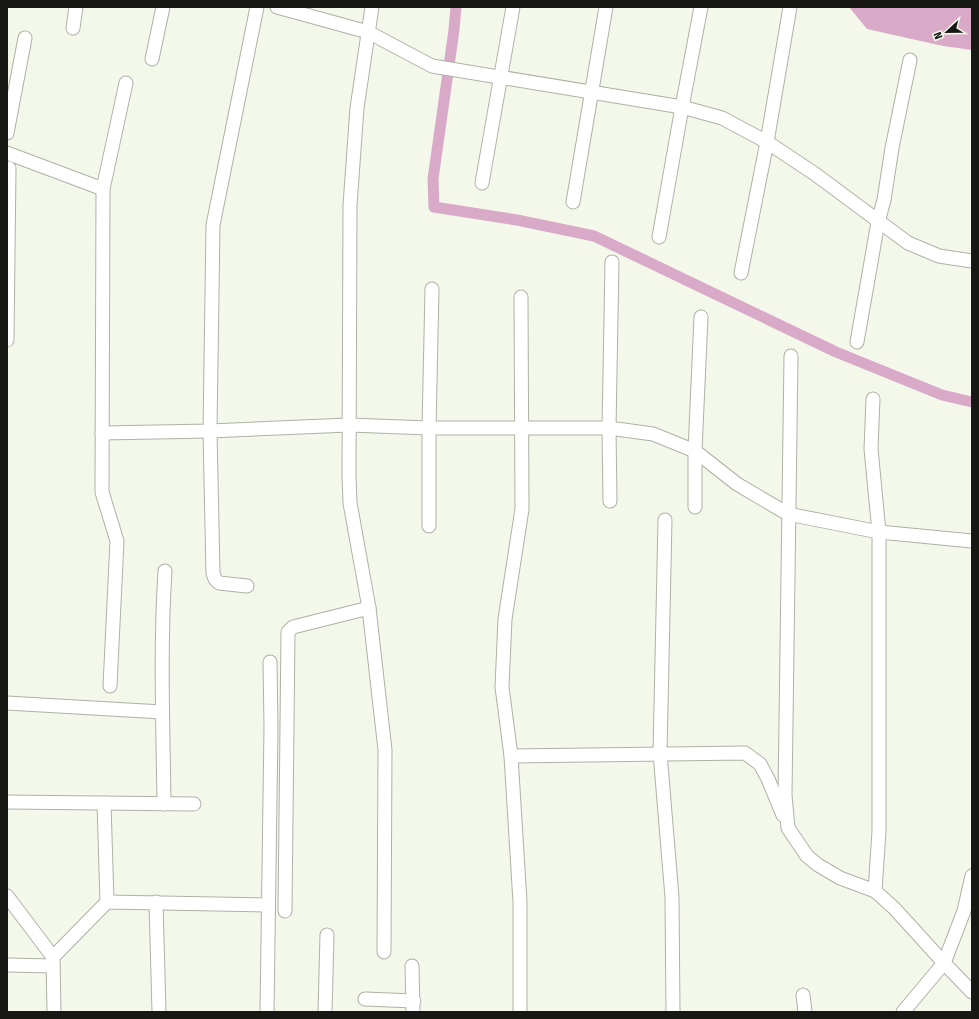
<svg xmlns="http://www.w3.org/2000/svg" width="979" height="1019" viewBox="0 0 979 1019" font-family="'Fira Sans Condensed',sans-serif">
  <rect width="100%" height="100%" fill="#f4f8eb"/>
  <path fill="#d9aac8" d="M849,7H972V50L943,46L867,29Z"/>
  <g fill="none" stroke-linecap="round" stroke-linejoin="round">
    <path stroke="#d9aac8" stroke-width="11" d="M456,7L454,30L433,179L434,207L517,220L594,236L836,352L942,395L972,402"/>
    <defs>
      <g id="minor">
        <path d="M277,7L368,32L432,66L682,107L722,118L767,142L815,174L908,243L939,256L972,261"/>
        <path d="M372,7L357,108L350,205L349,475L350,503L369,608L385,750L384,952"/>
        <path d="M73,28L76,7"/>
        <path d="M152,59L163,7"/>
        <path d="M7,133L25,38"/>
        <path d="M7,153L103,189"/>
        <path d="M482,183L513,7"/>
        <path d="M573,202L606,7"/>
        <path d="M659,237L682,107L701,7"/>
        <path d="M741,273L767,142L790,7"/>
        <path d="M7,340L9,168"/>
        <path d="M857,342L878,222L884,200L892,148L910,60"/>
        <path d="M791,356L785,795L788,828L807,856L818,865L840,878L875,891L894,908L944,963L972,992"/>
        <path d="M873,399L871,449L879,532V831L875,891"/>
        <path d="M102,433L210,431L349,425L429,428H609L653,434L695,451L737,484L788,514L879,532L972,541"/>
        <path d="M610,501L609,428L612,262"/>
        <path d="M695,507V451L701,317"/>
        <path d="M665,520L660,753L672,897L673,1012"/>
        <path d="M429,526V428L432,289"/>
        <path d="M247,586L219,583L215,579L213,573L210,431L213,225L257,7"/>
        <path d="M110,686L117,541L102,492L103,189L126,83"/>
        <path d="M7,703L162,712"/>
        <path d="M511,756L745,753L760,764L768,779L783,815"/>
        <path d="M7,802L194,804"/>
        <path d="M104,803L107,902"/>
        <path d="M164,804C163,726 160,648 165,571"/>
        <path d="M7,896L53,957L54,1012"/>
        <path d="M156,902L159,1012"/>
        <path d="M285,911L288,632L293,627L369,608"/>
        <path d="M53,957L107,902L268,905"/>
        <path d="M7,965L53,966"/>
        <path d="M412,966L413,1012"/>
        <path d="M803,995L805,1012"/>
        <path d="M365,999L414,1001"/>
        <path d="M267,1012L271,727L270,662"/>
        <path d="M325,1012L327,935"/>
        <path d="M520,1012V902L511,756L502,687L505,619L522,509L521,297"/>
        <path d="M903,1012L944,963L964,911L972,876"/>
      </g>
    </defs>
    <use href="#minor" stroke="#aeb2a6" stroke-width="15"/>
    <use href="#minor" stroke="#fff" stroke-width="13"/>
  </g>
  <rect width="979" height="1019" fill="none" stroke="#171814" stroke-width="16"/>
  <g transform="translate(947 32) rotate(248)" stroke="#f4f8eb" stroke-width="3" paint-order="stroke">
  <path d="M0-3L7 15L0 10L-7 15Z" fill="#171814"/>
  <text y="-6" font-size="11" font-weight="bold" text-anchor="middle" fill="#171814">N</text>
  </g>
</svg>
